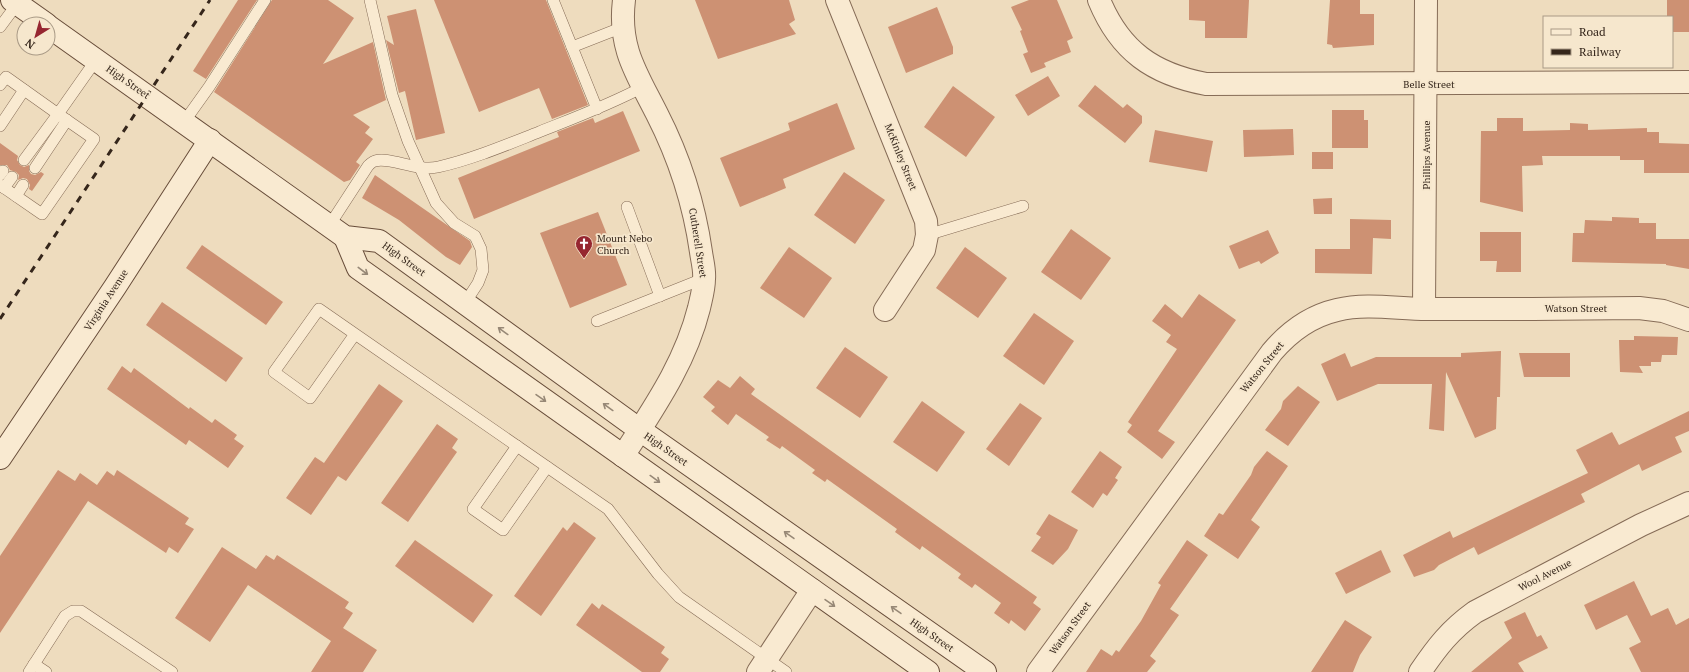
<svg xmlns="http://www.w3.org/2000/svg" width="1689" height="672" viewBox="0 0 1689 672" font-family="'PT Serif',serif">
  <rect width="100%" height="100%" fill="#eedcbe"/>
  <g fill="#cd9173">
    <path d="M238,0H257L206,79L193,71Z"/>
    <path d="M272,0H328L354,18L323,64L373,42L386,100L353,115L370,127L365,133L373,139L356,162L360,165L350,180L344,182L214,92Z"/>
    <path d="M434,0H546L588,105L552,119L539,88L479,112Z"/>
    <path d="M695,0H789L795,20L789,24L796,34L718,59Z"/>
    <path d="M1029,0H1057L1073,38L1067,41L1071,52L1044,63L1046,67L1031,73L1023,54L1028,52L1020,31L1022,30L1011,7Z"/>
    <path d="M1189,0H1249L1247,38H1205V21L1189,20Z"/>
    <path d="M1330,0H1360V14H1374V45L1333,48L1332,45L1327,44Z"/>
    <path d="M1667,0H1689V32H1672V17H1667Z"/>
    <path d="M937,7L953,47V54L906,73L888,27Z"/>
    <path d="M416,9L445,133L416,140L405,91L399,93L386,40L394,45L387,16Z"/>
    <path d="M1048,76L1060,96L1028,116L1015,95Z"/>
    <path d="M1095,85L1123,108L1127,104L1142,116V123L1125,143L1078,106Z"/>
    <path d="M953,86L995,117L966,157L924,127Z"/>
    <path d="M837,103L855,149L783,179L786,188L740,207L720,158L790,130L788,123Z"/>
    <path d="M1332,110H1364V120H1368V148H1332Z"/>
    <path d="M623,111L640,151L474,219L458,178L559,137L557,132L593,118L595,123Z"/>
    <path d="M1497,118H1523V131L1570,130V123L1588,124V130L1647,128V132H1659V143L1689,144V173H1644V160H1620V156H1542L1543,165L1522,166L1523,212L1480,202L1481,131H1497Z"/>
    <path d="M1293,129L1294,155L1244,157L1243,130Z"/>
    <path d="M1155,130L1213,141L1207,172L1149,162Z"/>
    <path d="M0,143L18,156L17,160L20,165L24,167L29,165V171L31,174L35,175L41,172L44,174L32,191L29,189L30,185L27,179L23,178L18,180L19,175L16,172L10,170L7,165H0Z"/>
    <rect x="1312" y="152" width="21" height="17"/>
    <path d="M844,172L885,200L855,244L814,215Z"/>
    <path d="M375,175L470,241L472,247L460,265L446,257L399,220L362,198Z"/>
    <path d="M1332,198V214H1314L1313,199Z"/>
    <path d="M598,212L627,285L570,308L540,233Z"/>
    <path d="M1612,217L1639,218V223H1656V239H1689V269L1666,265V264L1572,262L1573,233H1584L1585,220L1612,221Z"/>
    <path d="M1350,219L1391,220V239L1373,238L1372,274L1315,273V249H1350Z"/>
    <path d="M1071,229L1111,258L1081,300L1041,272Z"/>
    <path d="M1268,230L1279,253L1261,264L1259,261L1239,269L1229,246Z"/>
    <path d="M1480,232H1521V272H1496L1497,261H1480Z"/>
    <path d="M202,245L283,302L266,325L186,268Z"/>
    <path d="M789,247L832,278L804,318L760,288Z"/>
    <path d="M965,247L1007,278L978,318L936,288Z"/>
    <path d="M1199,294L1236,320L1158,431L1175,442L1162,459L1127,432L1132,425L1128,422L1177,349L1166,342L1171,335L1152,321L1165,304L1182,318Z"/>
    <path d="M162,302L243,358L226,382L146,325Z"/>
    <path d="M1034,313L1074,341L1044,385L1003,356Z"/>
    <path d="M1634,336L1678,337L1677,355H1662L1661,362H1651V366H1639L1643,373L1620,372L1619,340H1634Z"/>
    <path d="M845,347L888,377L860,418L816,388Z"/>
    <path d="M1501,351L1500,397H1497L1496,429L1475,438L1446,372L1444,431L1429,429L1432,384H1378L1337,401L1321,364L1345,353L1351,367L1376,357H1461V353Z"/>
    <path d="M1519,353H1570V377H1524Z"/>
    <path d="M122,366L131,373L134,368L189,409L190,407L212,423L215,419L237,435L234,439L244,446L228,468L189,440L186,445L107,389Z"/>
    <path d="M740,376L755,389L751,394L1037,597L1033,603L1041,609L1025,631L1011,620L1009,624L994,613L1001,603L975,584L972,588L958,578L961,574L922,546L920,550L895,532L897,529L827,479L825,482L812,473L815,470L782,446L780,449L766,440L769,437L736,414L728,425L711,411L715,407L703,397L718,380L730,388Z"/>
    <path d="M379,384L403,401L346,481L338,476L311,515L286,498L315,457L324,463Z"/>
    <path d="M1298,386L1320,402L1288,446L1265,430L1281,409L1283,401Z"/>
    <path d="M922,401L965,432L937,472L893,442Z"/>
    <path d="M1020,403L1042,418L1009,466L986,449Z"/>
    <path d="M1689,411V431L1675,437L1682,452L1642,471L1639,464L1581,494L1585,502L1478,555L1474,547L1439,565L1434,570L1414,577L1403,555L1450,531L1453,538L1588,473L1576,450L1612,432L1619,445Z"/>
    <path d="M437,424L458,439L452,448L457,452L408,522L381,503Z"/>
    <path d="M1100,451L1122,467L1115,478L1118,480L1107,496L1103,493L1093,508L1071,492Z"/>
    <path d="M1267,451L1288,466L1251,520L1260,527L1238,559L1204,536L1219,513L1223,515L1251,475L1254,467Z"/>
    <path d="M58,470L75,481L80,473L97,485L107,471L114,476L117,470L189,518L185,524L194,529L178,553L169,547L166,553L88,501L0,633V556Z"/>
    <path d="M1049,514L1078,530L1068,549L1053,565L1031,551L1041,537L1036,534Z"/>
    <path d="M574,522L596,538L541,616L514,596L563,527L567,531Z"/>
    <path d="M415,540L493,595L473,623L395,566Z"/>
    <path d="M1187,540L1208,555L1170,609L1179,615L1150,656L1156,661L1147,672H1086L1101,649L1112,656L1116,650L1119,652L1141,621L1161,585L1158,583Z"/>
    <path d="M222,547L256,569L266,555L274,560L277,555L349,602L345,608L353,613L343,628L377,650L363,672H311L331,641L248,585L210,642L175,618Z"/>
    <path d="M1381,550L1391,572L1346,594L1335,573Z"/>
    <path d="M1634,581L1651,616L1668,608L1676,625L1689,618V672H1641L1629,648L1641,642L1627,615L1596,630L1584,605Z"/>
    <path d="M592,603L599,609L602,604L665,647L661,653L669,659L660,672H642L576,625Z"/>
    <path d="M1525,612L1537,637L1541,635L1548,648L1518,663L1524,672H1471L1512,638L1504,622Z"/>
    <path d="M1345,620L1372,637L1360,655L1353,672H1311Z"/>
  </g>
  <g fill="none" stroke-linecap="round" stroke-linejoin="round">
    <defs>
      <g id="lane">
        <path d="M370,0L392,95L408,141L436,203L454,223L475,236L481,249L483,270L478,283L465,303"/>
        <path d="M553,0L572,47"/>
        <path d="M0,27L17,4"/>
        <path d="M0,85L6,77L58,114L96,60"/>
        <path d="M597,109L572,47L623,27"/>
        <path d="M184,122L209,87L265,0"/>
        <path d="M0,126L24,90"/>
        <path d="M35,168L67,120"/>
        <path d="M0,175L3,171"/>
        <path d="M0,185L42,214L94,139L58,114L24,160"/>
        <path d="M4,188L12,177"/>
        <path d="M16,196L23,185"/>
        <path d="M627,207L660,296"/>
        <path d="M329,226L368,166C370,164 373,161 375,161C389,156 417,172 438,167C473,159 506,145 539,132C574,118 609,105 643,87"/>
        <path d="M927,235L1023,206"/>
        <path d="M597,321L705,278"/>
        <path d="M355,334L310,398L274,372L319,309L355,334L608,509L658,574L679,597L786,672"/>
        <path d="M517,446L473,509L503,530L547,467"/>
        <path d="M34,664L46,672"/>
        <path d="M29,672L65,616L73,611H81L172,672"/>
      </g>
      <g id="street">
        <path d="M837,0L926,221L927,235L924,250L885,310"/>
        <path d="M1099,0C1120,51 1153,74 1206,84L1689,82"/>
        <path d="M1424,309L1426,0"/>
        <path d="M623,456C653,409 685,364 699,308C701,299 704,289 704,279C705,270 702,260 701,252C694,203 679,157 657,114C637,74 618,48 624,0"/>
        <path d="M758,672L812,590"/>
        <path d="M1038,672L1272,352C1289,332 1311,316 1337,310C1367,303 1397,309 1427,309C1498,309 1568,309 1639,308L1663,311L1689,320"/>
        <path d="M1420,672C1437,647 1450,630 1475,612L1641,525L1689,503"/>
      </g>
      <g id="secondary">
        <path d="M12,0L46,24"/>
        <path d="M48,26L345,237L379,241L640,430L985,672"/>
        <path d="M345,237L358,268L928,672"/>
        <path d="M0,458L115,287L210,140"/>
      </g>
    </defs>
    <use href="#lane" stroke="#866c57" stroke-width="12"/>
    <use href="#street" stroke="#866c57" stroke-width="24"/>
    <use href="#secondary" stroke="#684d3a" stroke-width="24"/>
    <use href="#lane" stroke="#f9ead1" stroke-width="11"/>
    <use href="#street" stroke="#f9ead1" stroke-width="22"/>
    <use href="#secondary" stroke="#f9ead1" stroke-width="22"/>
    <path stroke="#35261b" stroke-width="3" stroke-dasharray="7 7" stroke-linecap="butt" d="M0,319L210,0"/>
  </g>
  <defs><path id="oneway-shaft" d="M-6 0H5M1.5-3L5.5 0L1.5 3" fill="none" stroke-width="1.6" stroke-linecap="round" stroke-linejoin="round"/></defs>
  <g stroke="#978876">
    <use href="#oneway-shaft" transform="translate(363 271) rotate(37)"/>
    <use href="#oneway-shaft" transform="translate(503 331) rotate(-144)"/>
    <use href="#oneway-shaft" transform="translate(541 398) rotate(35)"/>
    <use href="#oneway-shaft" transform="translate(608 407) rotate(-144)"/>
    <use href="#oneway-shaft" transform="translate(655 479) rotate(36)"/>
    <use href="#oneway-shaft" transform="translate(789 535) rotate(-145)"/>
    <use href="#oneway-shaft" transform="translate(830 603) rotate(35)"/>
    <use href="#oneway-shaft" transform="translate(896 610) rotate(-145)"/>
  </g>
  <defs>
    <symbol id="church-pin" viewBox="-11 -11 22 30"><path d="M0 17L-7.5 6A9.5 9.5 0 1 1 7.5 6Z" fill="#962630" stroke="#f6e7cd"/><path d="M-1.2-6h2.4v3.5h3.3v2.4h-3.3V6h-2.4V-.1h-3.3v-2.4h3.3Z" fill="#fff"/></symbol>
  </defs>
  <g fill-rule="evenodd">
    <use href="#church-pin" x="574" y="234" width="20" height="27"/>
  </g>
  <g text-anchor="middle" dominant-baseline="central" stroke-width="3.5" stroke-linejoin="round" paint-order="stroke">
    <g font-size="10" fill="#35261b" stroke="#f6e7cd">
      <text transform="translate(128 82) rotate(35)">High Street</text>
      <text x="1429" y="84">Belle Street</text>
      <text transform="translate(1426 155) rotate(-90)">Phillips Avenue</text>
      <text transform="translate(901 157) rotate(68)">McKinley Street</text>
      <text transform="translate(698 243) rotate(81)">Cutherell Street</text>
      <text transform="translate(404 259) rotate(36)">High Street</text>
      <text transform="translate(106 300) rotate(-57)">Virginia Avenue</text>
      <text x="1576" y="308">Watson Street</text>
      <text transform="translate(1262 367) rotate(-51)">Watson Street</text>
      <text transform="translate(666 449) rotate(35)">High Street</text>
      <text transform="translate(1545 575) rotate(-27)">Wool Avenue</text>
      <text transform="translate(1070 628) rotate(-54)">Watson Street</text>
      <text transform="translate(932 635) rotate(35)">High Street</text>
    </g>
    <g font-size="10" fill="#35261b" stroke="#f6e7cd" text-anchor="start">
      <text x="597" y="238">Mount Nebo<tspan x="597" dy="12">Church</tspan></text>
    </g>
  </g>
  <rect x="1543" y="16" width="130" height="52" fill="#f6e7cd" stroke="#a99a86"/>
  <rect x="1551" y="29" width="20" height="6" fill="#f9ead1" stroke="#a99a86"/>
  <text x="1579" y="36" font-size="12" fill="#35261b">Road</text>
  <rect x="1551" y="49" width="20" height="6" fill="#35261b" stroke="#a99a86"/>
  <text x="1579" y="56" font-size="12" fill="#35261b">Railway</text>
  <g transform="translate(36 36) rotate(217)"><circle r="19" fill="#f6e7cd" stroke="#a99a86"/>
  <path d="M0-3L7 15L0 10L-7 15Z" fill="#962630"/>
  <text y="-6" font-size="11" font-weight="bold" text-anchor="middle" fill="#35261b">N</text>
  </g>
</svg>
